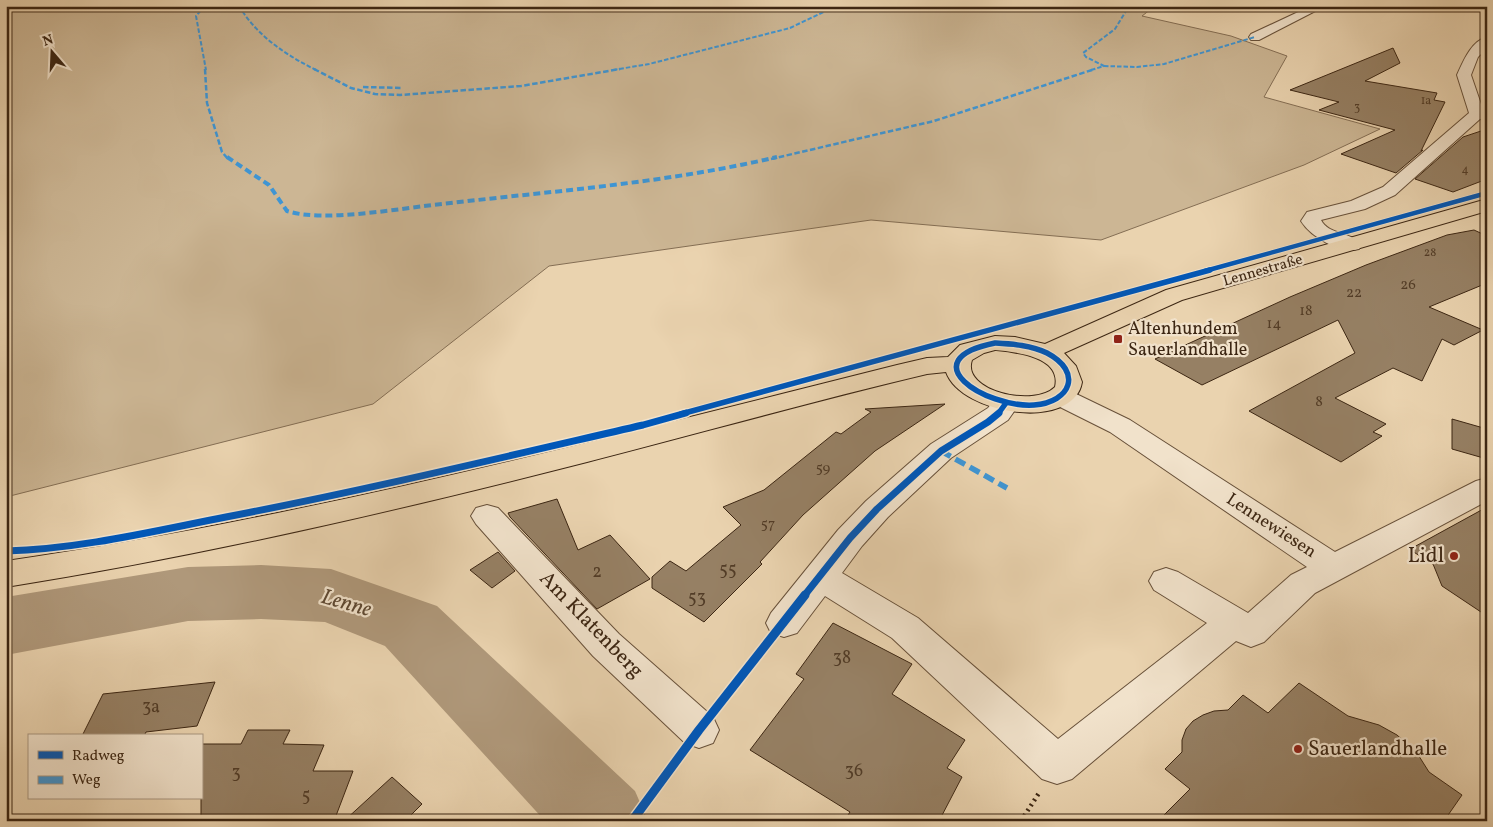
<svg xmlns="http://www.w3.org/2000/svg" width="1493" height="827" viewBox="0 0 1493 827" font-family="Vollkorn,serif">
  <rect width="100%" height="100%" fill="#ead3af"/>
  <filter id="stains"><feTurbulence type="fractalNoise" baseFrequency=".004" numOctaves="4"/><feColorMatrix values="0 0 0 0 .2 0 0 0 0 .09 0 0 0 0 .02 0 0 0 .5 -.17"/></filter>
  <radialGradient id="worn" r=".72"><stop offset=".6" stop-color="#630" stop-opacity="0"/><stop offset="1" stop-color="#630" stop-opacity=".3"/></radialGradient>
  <path fill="#ccb694" stroke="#846e54" d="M6,6H1155L1142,16L1231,36L1287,56L1264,97L1380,129L1304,165L1101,240L871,220L549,266L373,404L6,497Z"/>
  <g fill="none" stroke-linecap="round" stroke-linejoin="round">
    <path fill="#af987a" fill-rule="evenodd" d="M261,565L331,569L437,606L635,791L648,821H545L385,646L325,622L261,619L188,621L6,655V597L188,567Z"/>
  </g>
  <g fill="#968064" stroke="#3c2613">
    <path d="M1393,48L1400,63L1365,81L1437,93L1434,100L1445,102L1421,151L1423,150L1396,173L1341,154L1395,130L1319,110L1339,102L1290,90Z"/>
    <path d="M1487,129V179L1453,192L1415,179L1463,137Z"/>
    <path d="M1474,230L1487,236V283L1429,307L1483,330L1454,345L1442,339L1422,381L1393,368L1335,398L1386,424L1373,432L1382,436L1341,462L1249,411L1355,353L1338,320L1202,385L1155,359L1290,297L1366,265L1447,235Z"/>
    <path d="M945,404L875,451L803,515L760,562L762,564L704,622L652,588V577L670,561L686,571L741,525L723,507L764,490L836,432L841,434L871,412L865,409Z"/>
    <path d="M1452,419L1487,429V459L1452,449Z"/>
    <path d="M557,499L578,550L610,535L650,579L597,609L510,517L508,513Z"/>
    <path d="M1487,507V616L1442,586L1433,564L1412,551L1416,548L1414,547Z"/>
    <path d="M498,552L515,571L492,588L470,570Z"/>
    <path d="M833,623L912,664L892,694L965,740L947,768L962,777L939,821H844L850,812L750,750L804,679L796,674Z"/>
    <path d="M215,682L197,726L146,732L144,736H82L103,694Z"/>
    <path d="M1299,683L1348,716L1379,725L1397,735L1417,753L1429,772L1462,795L1444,821H1158L1190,789L1165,769L1182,752V740L1186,729L1193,721L1203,715L1214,711L1228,710L1243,695L1268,713Z"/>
    <path d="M248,730H290L283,744L324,745L313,771H353L334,821H201V744H241Z"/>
    <path d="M392,777L422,804L405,821H344Z"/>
  </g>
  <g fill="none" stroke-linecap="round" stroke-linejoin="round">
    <defs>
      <g id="minor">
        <path d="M1311,6H1325L1259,40H1251L1249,37L1251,34Z"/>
        <path d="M1487,37V48L1478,57L1471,75L1483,110H1487V120L1480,119L1395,195L1365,209L1321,220C1328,235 1353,232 1362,245L1359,249C1340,254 1311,237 1301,221L1307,212L1351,201L1383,187L1469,113L1457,75C1463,62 1471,41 1487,37Z"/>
        <path d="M1061,389L1070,391L1130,420L1335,552L1476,481L1487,478V501L1315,593L1264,642L1251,647L1236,641L1072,779L1057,784L1042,779L892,638L825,596L797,633L784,637L771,633L766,623L771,613L838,530L866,501L931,444L988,408L996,397L1006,395L1016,397L1020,403L1008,420L951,458L888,517L862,546L842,573L918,618L1058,739L1207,623L1154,590L1149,581L1154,572L1166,568L1178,572L1248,613L1291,575L1307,567L1110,432L1052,403L1048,397L1052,391Z"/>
        <path d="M487,505L498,508L619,634L713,717L719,730L713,743L699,748L685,743L593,656L476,524L471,516L476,508Z"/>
      </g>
      <path id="major" d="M1487,199V211L1182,300L1064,353L1076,366L1082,382C1074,432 961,415 946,372L927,374C813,401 700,433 587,462C395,511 202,556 6,587V561C308,517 602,439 897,365L927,358L948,357L960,345L995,336L1015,337L1045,344L1166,290ZM995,350C1015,352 1062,356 1055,387C1034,408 961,391 972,360L984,353Z"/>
    </defs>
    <use href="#minor" stroke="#68513a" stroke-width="2"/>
    <use href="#major" stroke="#3c2613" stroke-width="2"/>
    <path stroke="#3c2613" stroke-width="4.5" stroke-dasharray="2 4" stroke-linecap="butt" d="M1021,821L1039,793"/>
    <use href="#minor" fill="#f1e2cb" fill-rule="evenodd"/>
    <use href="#major" fill="#ead3af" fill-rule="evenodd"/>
    <g stroke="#3f95d3" stroke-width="2" stroke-dasharray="4.5 2" stroke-linecap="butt">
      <path d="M205,6L196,16L206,70"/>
      <path d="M239,6C257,36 286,55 316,70"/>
      <path d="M1104,66L1137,67L1164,64L1255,37"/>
      <path d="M613,70L649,64L790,28L836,6"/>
      <path d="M1091,70L1104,66L1086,57L1083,53L1115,29L1129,6"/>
    </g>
    <g stroke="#3f95d3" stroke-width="2.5" stroke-dasharray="5.5 2.5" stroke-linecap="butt">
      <path d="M205,69L207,103L222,152L228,159"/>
      <path d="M314,69L351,88L375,94L400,95L521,86L620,69"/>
      <path d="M363,87L403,88"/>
      <path d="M771,159L934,121L1095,69"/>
    </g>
    <path stroke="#3f95d3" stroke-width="4" stroke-dasharray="7 4" stroke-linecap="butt" d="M227,157L269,185L287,211C324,223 401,208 442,204C553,191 667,183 777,157"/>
    <path stroke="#3f95d3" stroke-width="5.5" stroke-dasharray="11 5.5" stroke-linecap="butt" d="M941,451L1007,488"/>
    <defs>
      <path id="cycleway-far3" d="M1205,271L1487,193"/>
      <g id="cycleway-far2">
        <path d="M995,343C1012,344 1031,345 1047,353C1083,372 1071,402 1034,405C985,408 910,360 995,343Z"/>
        <path d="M681,414L1210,270"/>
        <path d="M998,414L1006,403"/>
      </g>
      <g id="cycleway-far1">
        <path d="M6,551C80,549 154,531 226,517C366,490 504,457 643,425L686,413"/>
        <path d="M804,596L850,538L877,509L941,451L988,422L999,413"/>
      </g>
      <path id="cycleway" d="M632,821L699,730L805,595"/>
    </defs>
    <use href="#cycleway-far3" stroke="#f1e2cb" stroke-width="6"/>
    <use href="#cycleway-far2" stroke="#f1e2cb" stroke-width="8"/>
    <use href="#cycleway-far1" stroke="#f1e2cb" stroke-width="10"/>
    <use href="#cycleway" stroke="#f1e2cb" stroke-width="12"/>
    <use href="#cycleway-far3" stroke="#0057b8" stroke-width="4.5"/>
    <use href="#cycleway-far2" stroke="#0057b8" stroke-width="5.5"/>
    <use href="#cycleway-far1" stroke="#0057b8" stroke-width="7"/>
    <use href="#cycleway" stroke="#0057b8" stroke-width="9"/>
  </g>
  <g fill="#8f2418" stroke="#f1e2cb" stroke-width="2">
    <rect x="1113" y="334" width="10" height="10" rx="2.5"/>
    <circle cx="1454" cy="556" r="5"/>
    <circle cx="1298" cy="749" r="5"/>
  </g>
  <g text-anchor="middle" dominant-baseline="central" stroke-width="4.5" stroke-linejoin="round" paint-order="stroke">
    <g font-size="12" fill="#523c27">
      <text x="1426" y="101">1a</text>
      <text x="1357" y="108">3</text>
      <text x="1465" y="170">4</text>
      <text x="1430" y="253">28</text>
    </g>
    <g font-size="15" fill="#3c2613" stroke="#f1e2cb">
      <text transform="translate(1263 271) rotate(-16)">Lennestraße</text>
    </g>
    <g font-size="15" fill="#523c27">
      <text x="1408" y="285">26</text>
      <text x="1354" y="293">22</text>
      <text x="1306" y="311">18</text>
      <text x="1274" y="324">14</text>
      <text x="1319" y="402">8</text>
      <text x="823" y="468">59</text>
      <text x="768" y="524">57</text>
    </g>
    <g font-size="18" fill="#3c2613" stroke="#f1e2cb" text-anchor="start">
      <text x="1128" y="329">Altenhundem<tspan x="1128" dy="21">Sauerlandhalle</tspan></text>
    </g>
    <g font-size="18" fill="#3c2613" stroke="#f1e2cb">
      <text transform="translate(1271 526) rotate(33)">Lennewiesen</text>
    </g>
    <g font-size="18" fill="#523c27">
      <text x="728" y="570">55</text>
      <text x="597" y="572">2</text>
      <text x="697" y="598">53</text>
      <text x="842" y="658">38</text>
      <text x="151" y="707">3a</text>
      <text x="854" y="771">36</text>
      <text x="236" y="773">3</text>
      <text x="306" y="796">5</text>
    </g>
    <g font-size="21" fill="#3c2613" stroke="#f1e2cb" text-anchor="end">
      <text x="1444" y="556">Lidl</text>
      <text x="1308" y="749" text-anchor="start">Sauerlandhalle</text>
    </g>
    <g font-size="21" fill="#3c2613" stroke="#f1e2cb">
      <text transform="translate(591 625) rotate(46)">Am Klatenberg</text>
    </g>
    <g font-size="22" font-style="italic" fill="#5e4832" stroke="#f1e2cb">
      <text transform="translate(346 604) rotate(16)">Lenne</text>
    </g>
  </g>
  <rect width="1493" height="827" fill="none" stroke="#ead3af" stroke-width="25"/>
  <rect x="8" y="8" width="1478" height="812" fill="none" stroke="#3c2613" stroke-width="2.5"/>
  <rect x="12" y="12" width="1468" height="802" fill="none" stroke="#3c2613"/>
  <rect x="28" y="734" width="175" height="65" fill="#f1e2cb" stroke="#a99781"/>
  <rect x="38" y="751" width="25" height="8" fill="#0057b8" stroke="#a99781"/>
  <text x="72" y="760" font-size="15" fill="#3c2613">Radweg</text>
  <rect x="38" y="776" width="25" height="8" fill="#3f95d3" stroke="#a99781"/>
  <text x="72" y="784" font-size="15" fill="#3c2613">Weg</text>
  <g transform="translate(52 52) rotate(341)" stroke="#f1e2cb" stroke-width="4" paint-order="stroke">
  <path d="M0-4L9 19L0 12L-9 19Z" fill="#3c2613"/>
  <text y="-8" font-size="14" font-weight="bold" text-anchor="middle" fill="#3c2613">N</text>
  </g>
  <rect width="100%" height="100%" filter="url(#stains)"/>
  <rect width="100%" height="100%" fill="url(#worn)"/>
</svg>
